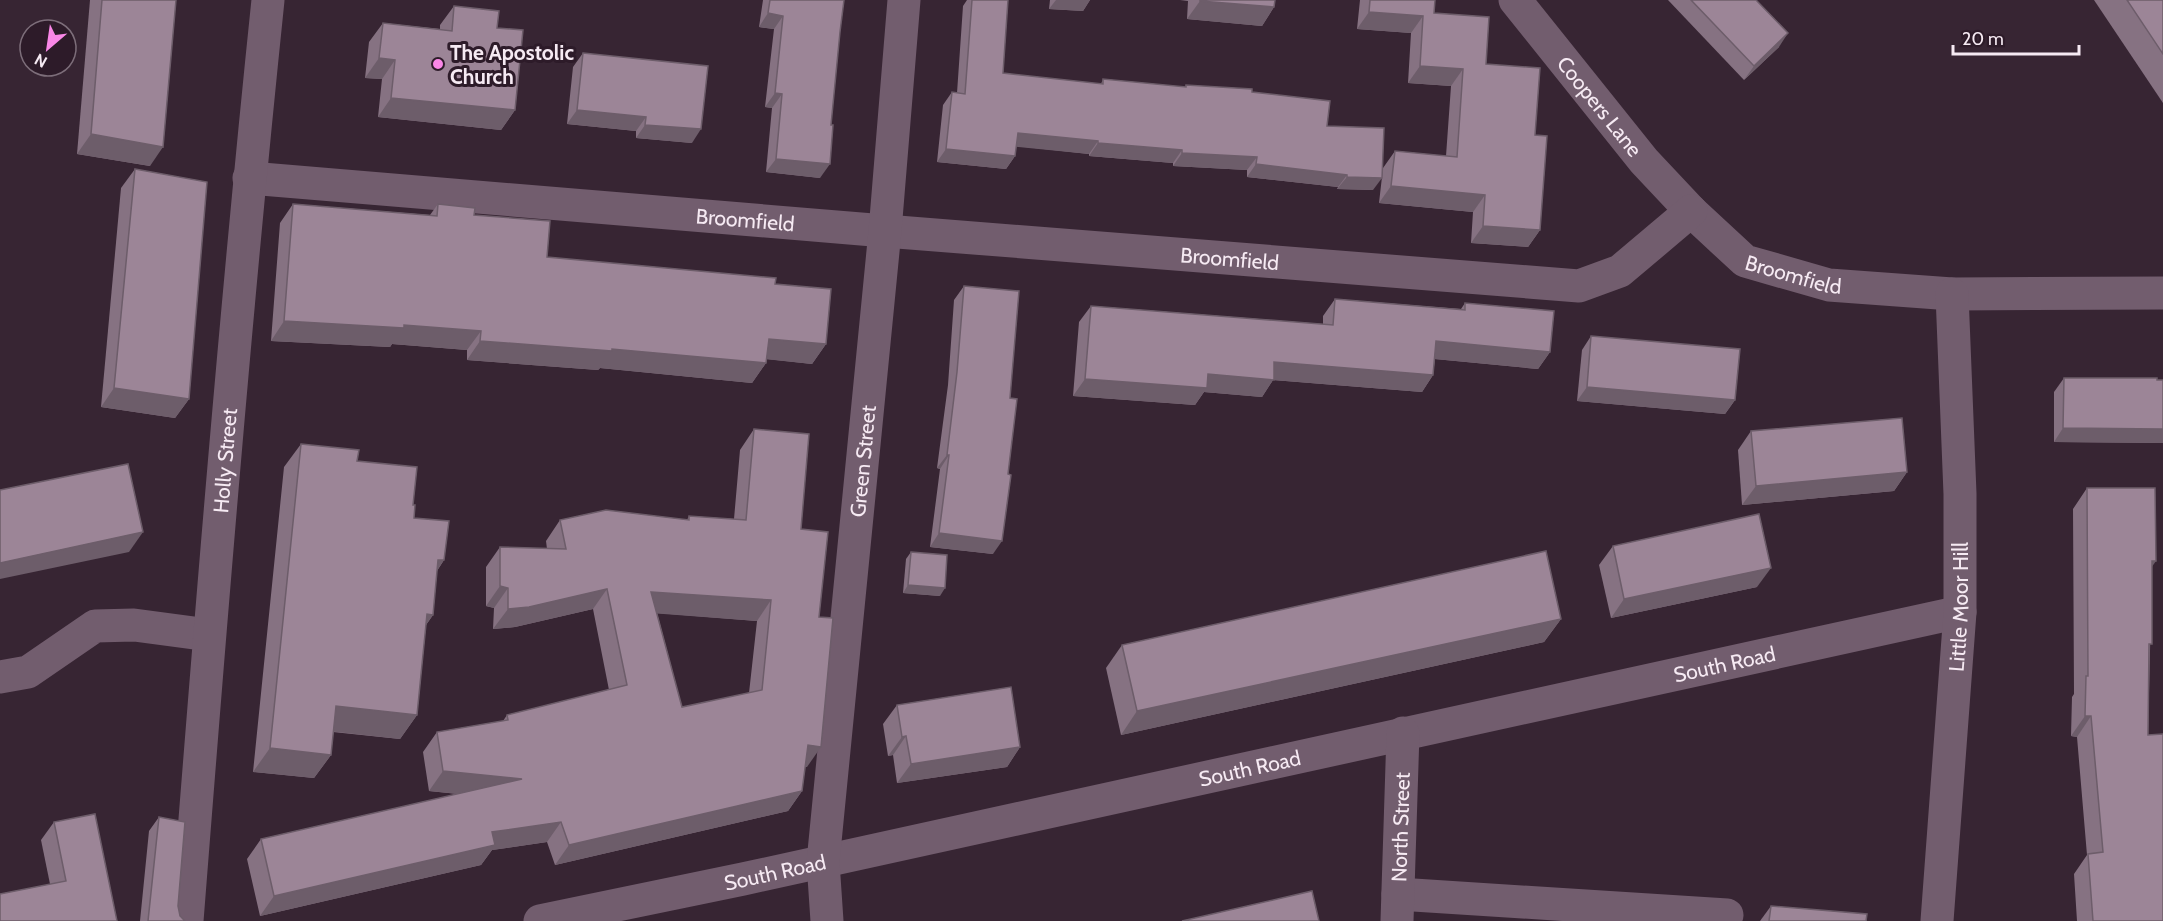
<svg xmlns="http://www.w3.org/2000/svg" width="2163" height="921" viewBox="0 0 2163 921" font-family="Cabin,sans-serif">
  <rect width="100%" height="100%" fill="#372533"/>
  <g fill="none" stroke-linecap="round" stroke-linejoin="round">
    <g stroke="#725d6e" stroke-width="33">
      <path id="s1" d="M1515,0L1644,161L1691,211L1745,261L1829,285L1952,294L2163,293"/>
      <path id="s2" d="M249,178L885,231L1579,286L1620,271L1691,211"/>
      <path d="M0,677L28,672L95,626L134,625L209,635"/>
      <path d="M1398,894L1727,915"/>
      <path id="s3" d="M187,921C211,614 236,307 268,0"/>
      <path id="s4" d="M540,921L743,879L1960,612"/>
      <path id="s5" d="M827,921L823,862L885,231L904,0"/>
      <path id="s6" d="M1397,921L1403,733"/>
      <path id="s7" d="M1937,921L1960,612V494L1952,294"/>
    </g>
  </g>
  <g fill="#867282" fill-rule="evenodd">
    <path d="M90,0H176L150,166L77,154Z"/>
    <path d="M763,0H844L820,178L766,172L772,108L765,107L774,29L759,27Z"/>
    <path d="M967,0H1008L1003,73L1101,84L1103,79L1185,87L1186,85L1252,92L1327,126L1373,190L1337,189L1338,187L1247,177V170L1173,166V163L1089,156V154L1016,146L1015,156L1006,169L937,162L943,105L952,92L957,93L963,6Z"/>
    <path d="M1050,0H1090L1083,11L1049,9Z"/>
    <path d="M1180,0H1275L1274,7L1262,26L1187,19L1188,1Z"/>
    <path d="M1360,0H1435L1434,13L1486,64L1535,135L1540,230L1528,247L1471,243L1473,212L1379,203L1383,168L1395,151L1446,156L1451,86L1408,83L1411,33L1357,29Z"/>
    <path d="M1668,0H1756L1779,47L1744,80Z"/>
    <path d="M2094,0H2163V103Z"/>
    <path d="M454,6L497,28L515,110L501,130L378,117L382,79L365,78L369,42L383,23L440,29V25Z"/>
    <path d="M583,53L692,143L636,138V131L567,124L573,67Z"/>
    <path d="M135,169L189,399L175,418L101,407L121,188Z"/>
    <path d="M293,204L430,215L438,204L474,215L547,257L775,284L826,344L812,364L767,359L766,363L752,383L600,368L598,370L467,360V350L392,344L390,347L271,341L280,223Z"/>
    <path d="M964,286L993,554L930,547L940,469L937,468L948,385L954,300Z"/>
    <path d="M1335,299L1461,309L1465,303L1550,352L1538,369L1435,359L1433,375L1422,392L1273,380L1262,397L1204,392L1195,405L1073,396L1079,322L1091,306L1323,324V316Z"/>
    <path d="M1591,336L1735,400L1725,414L1577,401L1582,350Z"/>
    <path d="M2064,378L2163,380V443L2054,442V392Z"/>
    <path d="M754,429L801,529L819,617L807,767H805L802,791L788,811L555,865L547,842L492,850L481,865L260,916L247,859L261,839L458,794L429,791L423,752L437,732L503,721L507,715L609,690L593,609L515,627L493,629L494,608L486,606V567L500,547L547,549L546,541L560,520H687L689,516L734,519L740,450ZM657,613L757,621L749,693L682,707Z"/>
    <path d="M1751,431L1907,472L1894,491L1742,505L1738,450Z"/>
    <path d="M301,444L357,461L414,518L444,560L437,571L433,615L426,625L417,715L400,739L333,732L331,755L314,778L253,772L284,467Z"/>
    <path d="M2087,488L2152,567L2148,735L2163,921H2077L2074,874L2087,855L2077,737L2071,736L2072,697L2074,694L2073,509Z"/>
    <path d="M1613,546L1757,587L1611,618L1599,565Z"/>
    <path d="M911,552L940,596L903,593L906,559Z"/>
    <path d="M1561,619L1544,642L1121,735L1106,668L1122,645Z"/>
    <path d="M897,705L1020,747L1007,767L897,783L893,755L888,756L883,724Z"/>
    <path d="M159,817L180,916L185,921H140L149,831Z"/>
    <path d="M54,822L117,921L50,884L41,840Z"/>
    <path d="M1771,906L1866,921H1760Z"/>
  </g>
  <g fill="#6d5d6a">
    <path d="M1056,0H1090L1083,11L1049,9Z"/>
    <path d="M1200,1L1274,7L1262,26L1187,19Z"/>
    <path d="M1369,12L1423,16L1411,33L1357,29Z"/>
    <path d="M768,13L783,16L774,29L759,27Z"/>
    <path d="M1788,33L1779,47L1744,80L1754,66Z"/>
    <path d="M379,58L395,60L382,79L365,78Z"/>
    <path d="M1420,66L1463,69L1451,86L1408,83Z"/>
    <path d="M775,93L782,94L772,108L765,107Z"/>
    <path d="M391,98L515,110L501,130L378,117Z"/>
    <path d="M577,110L646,117L636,131L567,124Z"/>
    <path d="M645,125L701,129L692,143L636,138Z"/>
    <path d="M1018,133L1098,141L1089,154L1009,146Z"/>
    <path d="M91,134L163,147L150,166L77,154Z"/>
    <path d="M1098,143L1182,150L1173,163L1089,156Z"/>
    <path d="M946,149L1015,156L1006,169L937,162Z"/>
    <path d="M1182,153L1257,157L1247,170L1173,166Z"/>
    <path d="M776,159L830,164L820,178L766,172Z"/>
    <path d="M1256,164L1347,175L1338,187L1247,177Z"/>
    <path d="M1347,177L1382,178L1373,190L1337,189Z"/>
    <path d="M1391,186L1485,195L1473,212L1379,203Z"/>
    <path d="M1483,226L1540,230L1528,247L1471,243Z"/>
    <path d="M284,321L404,325L481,331L467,350L392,344L390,347L271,341Z"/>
    <path d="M769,339L826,344L812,364L755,358Z"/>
    <path d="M480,341L612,349L766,363L752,383L600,368L598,370L467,360Z"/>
    <path d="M1436,341L1550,352L1538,369L1424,358Z"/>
    <path d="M1274,362L1433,375L1422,392L1273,380L1262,397L1204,392L1195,405L1073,396L1085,379L1208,374Z"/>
    <path d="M1587,387L1735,400L1725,414L1577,401Z"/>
    <path d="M114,388L189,399L175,418L101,407Z"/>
    <path d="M2063,428L2163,429V443L2054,442Z"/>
    <path d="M947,455H949L940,469L937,468Z"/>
    <path d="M1907,472L1894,491L1742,505L1756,486Z"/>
    <path d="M143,532L129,552L0,579V563Z"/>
    <path d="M939,533L1002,541L993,554L930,547Z"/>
    <path d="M438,560H444L428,584Z"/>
    <path d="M2152,561H2156L2142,581Z"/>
    <path d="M1771,568L1757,587L1611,618L1624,599Z"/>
    <path d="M908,585L945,588L940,596L903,593Z"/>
    <path d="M500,586L508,588L494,608L486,606Z"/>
    <path d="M607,589L593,609L515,627L493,629L508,609Z"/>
    <path d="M651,592L771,600L757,621L637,612Z"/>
    <path d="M427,614L433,615L416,639Z"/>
    <path d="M1561,619L1544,642L1121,735L1137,711Z"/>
    <path d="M336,706L417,715L400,739L319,730Z"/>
    <path d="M2085,716H2091L2077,737L2071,736Z"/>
    <path d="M906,736L893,755L888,756L902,737Z"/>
    <path d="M808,745L821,747L807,767L794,765Z"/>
    <path d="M1020,747L1007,767L897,783L911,764Z"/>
    <path d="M270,748L331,755L314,778L253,772Z"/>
    <path d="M443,771L522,779L508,799L429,791Z"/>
    <path d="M802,791L788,811L555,865L569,845Z"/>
    <path d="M561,822L547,842L492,850L481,865L260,916L274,896L492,832Z"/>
  </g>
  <g fill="#9c8597" stroke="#6d5d6a" stroke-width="1.5" fill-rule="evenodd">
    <path d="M102,0H176L163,147L91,134Z"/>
    <path d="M770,0H844L840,32L831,125H833L830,164L776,159L782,94L775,93L783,16L768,13Z"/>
    <path d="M972,0H1008L1003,73L1103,84V79L1186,87V85L1252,89V92L1330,101L1327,126L1384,128L1382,178L1347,177V175L1256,164L1257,157L1182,153V150L1098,143V141L1018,133L1015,156L946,149L952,92L965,94Z"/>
    <path d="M1200,0H1275L1274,7L1200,1Z"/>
    <path d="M1370,0H1435L1434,13L1489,17L1486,64L1540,68L1535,135L1547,136L1540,230L1483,226L1485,195L1391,186L1395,151L1457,157L1463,69L1420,66L1423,16L1369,12Z"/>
    <path d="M1691,0H1756L1788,33L1754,66Z"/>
    <path d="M2127,0H2163V54Z"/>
    <path d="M454,6L499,11L497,28L523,30L515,110L391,98L395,60L379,58L383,23L452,31Z"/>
    <path d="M583,53L708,66L701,129L645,125L646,117L577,110Z"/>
    <path d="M135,169L207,182L189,399L114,388Z"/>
    <path d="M293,204L437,216L438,204L475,208L474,215L550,221L547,257L776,278L775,284L831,289L826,344L769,339L766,363L612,349V351L480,341L481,331L404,325V328L284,321Z"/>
    <path d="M964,286L1019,291L1010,398L1017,399L1008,474L1011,475L1002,541L939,533L949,455H947L957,372Z"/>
    <path d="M1335,299L1465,310V303L1554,311L1550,352L1436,341L1433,375L1274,362V380L1208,374L1207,388L1085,379L1091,306L1333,325Z"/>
    <path d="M1591,336L1740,349L1735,400L1587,387Z"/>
    <path d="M2064,378H2157V380H2163V429L2063,428Z"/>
    <path d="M1902,418L1907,472L1756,486L1751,431Z"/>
    <path d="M754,429L809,434L801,529L828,532L819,617L833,618L821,747L808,745L802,791L569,845L561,822L492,832L495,845L274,896L261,839L522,779L443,771L437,732L508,720L507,715L627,685L607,589L529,607L508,609V588L500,586V547L566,549L560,520L606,510L689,520V516L746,520ZM651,592L771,600L762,690L682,707Z"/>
    <path d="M301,444L359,450L357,461L417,467L413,505H415L414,518L449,521L444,560H438L433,615L427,614L417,715L336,706L331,755L270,748Z"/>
    <path d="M128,464L143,532L0,563V490Z"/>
    <path d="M2087,488H2155L2156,561H2152V644H2149L2148,735L2163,734V921H2093L2088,854L2103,852L2091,716H2085L2086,676H2088Z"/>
    <path d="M1759,514L1771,568L1624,599L1613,546Z"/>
    <path d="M1546,551L1561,619L1137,711L1122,645Z"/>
    <path d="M911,552L947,555L945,588L908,585Z"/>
    <path d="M1011,687L1020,747L911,764L906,736L902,737L897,705Z"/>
    <path d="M95,814L117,921H0V894L66,881L54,822Z"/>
    <path d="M159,817L185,822L178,906L180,916L185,921H148Z"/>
    <path d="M1312,891L1319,921H1182Z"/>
    <path d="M1771,906L1867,914L1866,921H1769Z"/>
  </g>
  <circle fill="#fa87e7" stroke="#2d1b29" stroke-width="2" cx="438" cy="64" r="6"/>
  <g text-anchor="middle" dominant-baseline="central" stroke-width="6" stroke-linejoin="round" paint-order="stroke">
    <g font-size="21" font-weight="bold" fill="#f6eaf3" stroke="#2d1b29" text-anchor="start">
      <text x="450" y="52">The Apostolic<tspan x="450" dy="24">Church</tspan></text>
    </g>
    <g font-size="21" fill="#f6eaf3" stroke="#2d1b29">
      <text stroke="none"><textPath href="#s1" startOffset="136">Coopers Lane</textPath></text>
      <text stroke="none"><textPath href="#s2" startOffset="498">Broomfield</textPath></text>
      <text stroke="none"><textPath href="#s2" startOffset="984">Broomfield</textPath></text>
      <text stroke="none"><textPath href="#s1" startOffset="399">Broomfield</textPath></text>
      <text stroke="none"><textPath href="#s3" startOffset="462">Holly Street</textPath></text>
      <text stroke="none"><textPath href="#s5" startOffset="462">Green Street</textPath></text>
      <text stroke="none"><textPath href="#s7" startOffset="315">Little Moor Hill</textPath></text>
      <text stroke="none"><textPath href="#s4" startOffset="1212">South Road</textPath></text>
      <text stroke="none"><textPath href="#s4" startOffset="726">South Road</textPath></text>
      <text stroke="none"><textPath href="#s6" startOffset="94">North Street</textPath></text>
      <text stroke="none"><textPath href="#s4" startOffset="240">South Road</textPath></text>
    </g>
  </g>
  <g transform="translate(48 48) rotate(209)"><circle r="28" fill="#2d1b29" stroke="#7d6e7a" stroke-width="1.5"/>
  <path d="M0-4.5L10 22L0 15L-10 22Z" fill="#fa87e7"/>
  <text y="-9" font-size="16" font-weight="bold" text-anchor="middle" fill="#f6eaf3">N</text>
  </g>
  <path d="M1953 45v9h126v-9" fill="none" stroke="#f6eaf3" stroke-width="3"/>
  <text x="1962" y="45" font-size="18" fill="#f6eaf3" stroke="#2d1b29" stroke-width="4.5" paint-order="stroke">20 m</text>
</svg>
